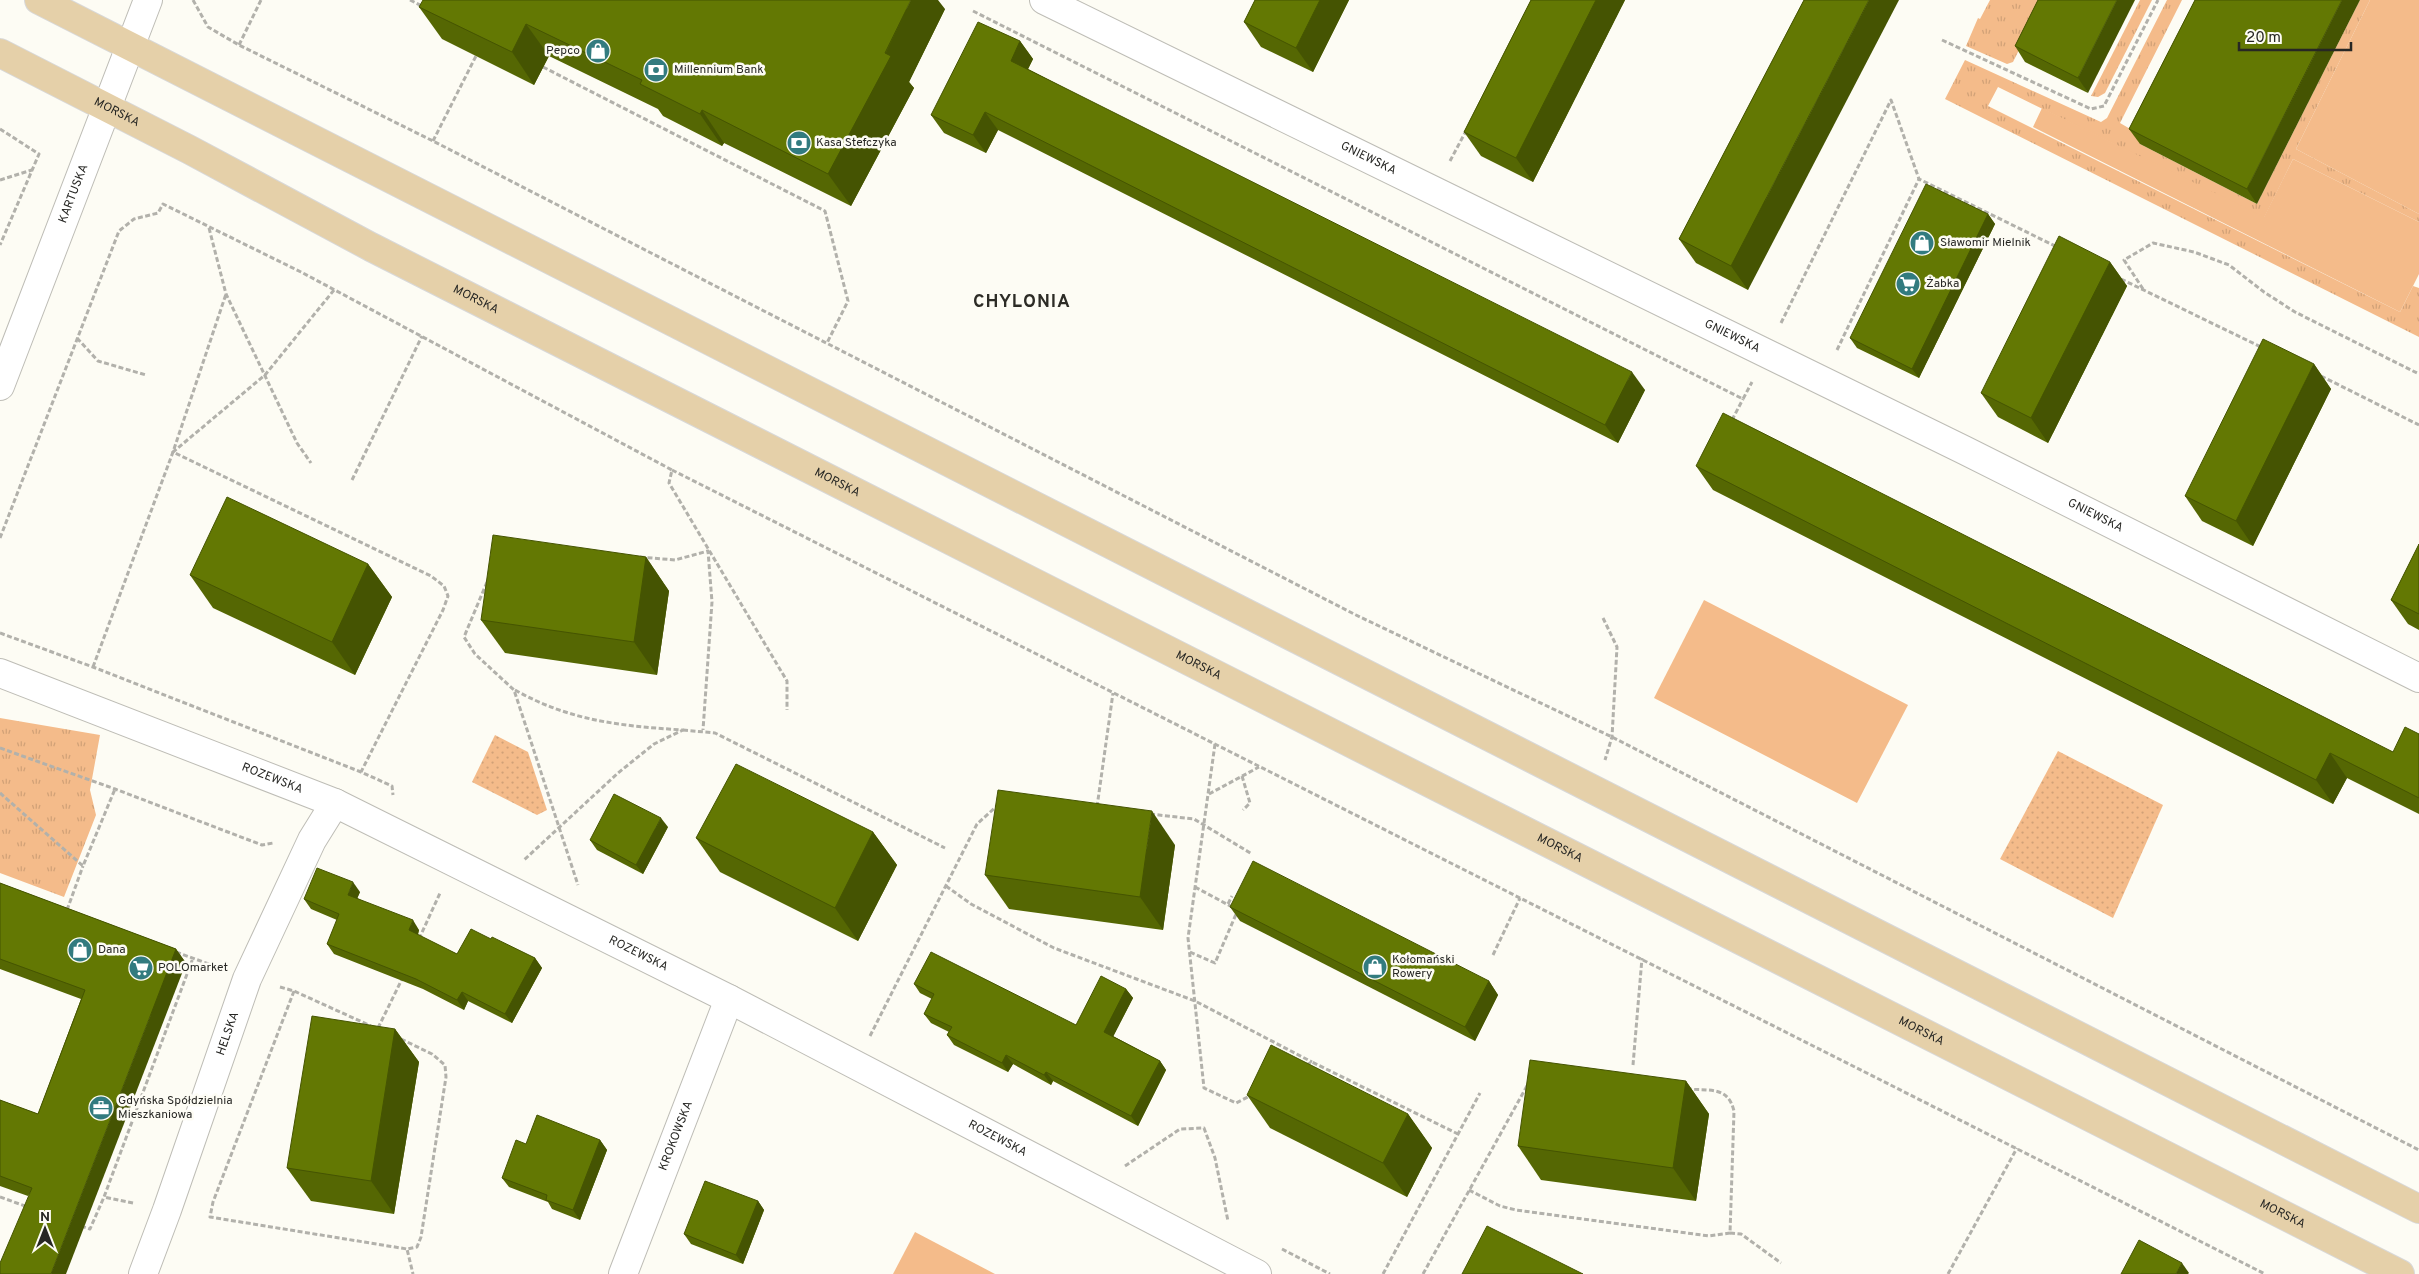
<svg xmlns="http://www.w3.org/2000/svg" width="2419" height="1274" viewBox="0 0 2419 1274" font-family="Overpass,sans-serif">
  <defs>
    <pattern id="grass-tufts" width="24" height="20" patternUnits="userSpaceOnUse" patternTransform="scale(1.25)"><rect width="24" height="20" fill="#f4bb8a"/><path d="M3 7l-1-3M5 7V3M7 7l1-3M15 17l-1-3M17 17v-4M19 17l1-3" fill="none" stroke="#d1a177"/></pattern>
    <pattern id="park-dots" width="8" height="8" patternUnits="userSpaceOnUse" patternTransform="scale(1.25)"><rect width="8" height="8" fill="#f4bb8a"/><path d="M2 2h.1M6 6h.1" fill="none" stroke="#d1a177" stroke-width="1.8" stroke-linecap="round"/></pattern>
  </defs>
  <rect width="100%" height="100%" fill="#fdfcf4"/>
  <g fill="url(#grass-tufts)">
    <path d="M1990,0H2044L2013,62L2007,64L1966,46L1978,18L1980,19Z"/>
    <path d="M2140,0H2152L2105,93L2098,97L2091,96Z"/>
    <path d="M2167,0H2182L2120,123L2144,137L2140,144L2257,204L2360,0H2370L2296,149L2419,214V222L2293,159L2264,218L1998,87L1988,106L2400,312L2413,286L2419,288V337L1945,99L1965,60L2101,122L2107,118Z"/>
    <path d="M0,718L100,735L90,790L96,815L64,897L0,873Z"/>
  </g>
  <g fill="url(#park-dots)">
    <path d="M495,735L528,752L547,810L537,815L472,782Z"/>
    <path d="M2058,751L2163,805L2113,918L2000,859Z"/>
  </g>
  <g fill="#f4bb8a">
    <path d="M2370,0H2419V214L2296,149Z"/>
    <path d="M2042,108L2264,217L2293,159L2419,222V274L2400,312L2033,127Z"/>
    <path d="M1704,600L1908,705L1857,803L1654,698Z"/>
    <path d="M915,1232L995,1274H893Z"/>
  </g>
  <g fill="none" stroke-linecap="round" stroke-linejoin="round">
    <defs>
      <g id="minor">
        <path id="s1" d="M1044,0L1964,450L2419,678"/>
        <path id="s2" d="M0,386L148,0"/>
        <path id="s3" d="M0,673L335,803L729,999L1257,1274"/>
        <path id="s4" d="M143,1274L167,1210L247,979L312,840L335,803"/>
        <path id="s5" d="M623,1274L729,999"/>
      </g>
      <g id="major">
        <path d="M39,0L2419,1209"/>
        <path id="s6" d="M0,53L190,150L371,247L2400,1274"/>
      </g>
    </defs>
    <use href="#minor" stroke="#bebdb6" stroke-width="30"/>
    <use href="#major" stroke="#d8d8d8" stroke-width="30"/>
    <g stroke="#b2b1ab" stroke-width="3" stroke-dasharray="5 2.5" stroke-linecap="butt">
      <path d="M193,0L208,27L239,45L433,141L1356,615L1612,737L2419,1150"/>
      <path d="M410,0L424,7"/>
      <path d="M973,11L1743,399L1752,382"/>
      <path d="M1942,40L2091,109L2104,106L2158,0"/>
      <path d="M239,45L261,0"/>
      <path d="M543,67L825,211L848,301L827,343"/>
      <path d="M0,129L39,154L0,245"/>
      <path d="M433,141L476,56"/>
      <path d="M1450,161L1467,129"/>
      <path d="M0,180L32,170"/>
      <path d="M209,228L226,294L297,443L311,463"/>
      <path d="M2121,279L2261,347"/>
      <path d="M2143,289L2124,260L2153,243L2194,252L2229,265L2264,292L2295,312L2419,374"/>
      <path d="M334,290L265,375L173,452L431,576L444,586L448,596L443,610L361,772"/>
      <path d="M1781,323L1891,100L1919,179L2057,247"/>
      <path d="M77,338L98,361L146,375"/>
      <path d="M1837,350L1919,179"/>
      <path d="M2321,376L2419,425"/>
      <path d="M1732,420L1743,399"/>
      <path d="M672,470L2265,1274"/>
      <path d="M352,480L422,336"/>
      <path d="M0,538L119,231L134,219L158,213L163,204L301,272L672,470L669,483L787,681V710"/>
      <path d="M640,557L675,560L708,551L712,602L703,730"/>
      <path d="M487,582L464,637L475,654L514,690L578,885"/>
      <path d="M1603,618L1617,647L1612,737L1605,760"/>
      <path d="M0,633L93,667L361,772L392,786L393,795"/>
      <path d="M93,667L173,452L226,294"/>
      <path d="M515,690C570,721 621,726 683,730L654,744L618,773L524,860"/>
      <path d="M683,730L715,733L945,848"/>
      <path d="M1215,744L1188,938L1204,1088L1236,1103L1250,1096"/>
      <path d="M0,748L115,789L262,845L273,843"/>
      <path d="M1242,776L1250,803L1243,810"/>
      <path d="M0,793L83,866L115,789"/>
      <path d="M1209,794L1259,767"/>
      <path d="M1097,807L1113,693"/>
      <path d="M1150,814L1194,819L1252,854"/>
      <path d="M946,886L971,904L1054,948L1195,1001L1312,1062"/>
      <path d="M1195,887L1234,908"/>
      <path d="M1228,904L1232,896"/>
      <path d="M67,910L83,866"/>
      <path d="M419,939L440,893"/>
      <path d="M176,952L217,967"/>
      <path d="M1190,952L1215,963L1237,912"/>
      <path d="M1493,955L1520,898"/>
      <path d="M280,987L294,991L371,1026"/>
      <path d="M294,991L213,1202L210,1217L407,1249"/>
      <path d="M378,1028L403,977"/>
      <path d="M870,1036L977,824L998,805"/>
      <path d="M401,1039L432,1054L445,1065L446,1077L421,1237L417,1247L407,1249L413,1274"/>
      <path d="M1306,1065L1312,1062L1458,1134"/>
      <path d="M1633,1065L1642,958"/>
      <path d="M1125,1166L1180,1129L1204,1128L1215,1158L1228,1221"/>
      <path d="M1469,1190L1500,1206L1516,1210L1709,1236L1730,1233L1734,1111C1728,1086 1710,1091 1689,1089"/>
      <path d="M0,1197L28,1207"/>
      <path d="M133,1203L104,1197L193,958"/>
      <path d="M81,1226L90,1229L104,1197"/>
      <path d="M1730,1233L1741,1234L1781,1263"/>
      <path d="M1282,1249L1330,1274"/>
      <path d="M1383,1274L1480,1093"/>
      <path d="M1423,1274L1528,1084"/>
      <path d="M1948,1274L2017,1148"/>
    </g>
    <use href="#minor" stroke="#fff" stroke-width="28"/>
    <use href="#major" stroke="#e5d0a9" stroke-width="28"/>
  </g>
  <g fill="#556703">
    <path d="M1255,0H1349L1313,72L1261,47L1244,22Z"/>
    <path d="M1531,0H1625L1533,182L1481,156L1464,132Z"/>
    <path d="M1804,0L1748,290L1696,263L1679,239Z"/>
    <path d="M2038,0L2088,93L2025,62L2015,46Z"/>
    <path d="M2195,0L2257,204L2140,144L2129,129Z"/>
    <path d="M419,7L945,9L909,82L914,88L851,206L724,143L722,146L663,116L658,109L549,56L534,85L442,39Z"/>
    <path d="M1020,41L1033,59L1028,69L1645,390L1618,443L998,130L986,153L944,133L931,115Z"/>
    <path d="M1988,214L1995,224L1919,378L1857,348L1850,338Z"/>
    <path d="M2110,262L2127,286L2048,443L1998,417L1981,393Z"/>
    <path d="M2314,364L2331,389L2253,546L2202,521L2185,496Z"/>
    <path d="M1696,466L2393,752L2419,734V814L2347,778L2333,804L1713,490Z"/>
    <path d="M2419,544V630L2408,624L2391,600Z"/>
    <path d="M646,557L669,591L657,675L505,653L481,620Z"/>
    <path d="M368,564L392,597L355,675L213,608L190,575Z"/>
    <path d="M668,827L643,874L597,850L590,840Z"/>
    <path d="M873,832L897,865L858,941L720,872L696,838Z"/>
    <path d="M1175,845L1163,930L1009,909L985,875Z"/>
    <path d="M0,883L176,949L186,963L28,1196L0,1186V1100L38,1114L81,999L0,969Z"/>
    <path d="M360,892L357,898L419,930L418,935L457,954L491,939L535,958L542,968L512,1023L468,1001L464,1010L423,989L334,954L327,944L337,920L311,909L304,899Z"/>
    <path d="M1230,907L1489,981L1498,995L1475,1041L1240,921Z"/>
    <path d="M914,984L1076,1025L1126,989L1133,998L1113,1036L1160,1061L1166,1070L1138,1126L1053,1081L1051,1085L1013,1064L1008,1072L954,1045L947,1035L949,1032L931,1023L924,1014L932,999L920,993Z"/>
    <path d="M395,1029L419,1062L394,1214L311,1201L287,1168Z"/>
    <path d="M1686,1081L1709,1114L1696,1201L1541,1180L1518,1146Z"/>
    <path d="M1247,1095L1408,1114L1432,1148L1407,1197L1270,1128Z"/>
    <path d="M600,1140L607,1150L580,1220L552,1209L548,1202L509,1187L502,1178L526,1144Z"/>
    <path d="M758,1201L764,1210L743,1264L691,1244L684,1234Z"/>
  </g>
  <g fill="#455402">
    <path d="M911,0H938L945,9L909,82L914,88L851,206L828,174Z"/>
    <path d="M1320,0H1349L1313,72L1296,48Z"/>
    <path d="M1596,0H1625L1533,182L1516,158Z"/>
    <path d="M1869,0H1899L1748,290L1731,266Z"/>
    <path d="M2117,0H2135L2088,93L2078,78Z"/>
    <path d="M2342,0H2360L2257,204L2247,189Z"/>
    <path d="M526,24L549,56L534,85L512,52Z"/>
    <path d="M1020,41L1033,59L1023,79L1011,61Z"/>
    <path d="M702,110L724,143L722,146L700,114Z"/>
    <path d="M985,112L998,130L986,153L973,135Z"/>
    <path d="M1988,214L1995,224L1919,378L1912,369Z"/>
    <path d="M2110,262L2127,286L2048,443L2031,418Z"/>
    <path d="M2314,364L2331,389L2253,546L2236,521Z"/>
    <path d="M1632,372L1645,390L1618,443L1605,425Z"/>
    <path d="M646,557L669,591L657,675L634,642Z"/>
    <path d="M368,564L392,597L355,675L332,642Z"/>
    <path d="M2330,753L2347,778L2333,804L2316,780Z"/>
    <path d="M1152,811L1175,845L1163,930L1140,897Z"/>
    <path d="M661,818L668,827L643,874L636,865Z"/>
    <path d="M873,832L897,865L858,941L835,908Z"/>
    <path d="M353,882L360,892L355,904L348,895Z"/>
    <path d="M413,920L419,930L416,940L409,930Z"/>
    <path d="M176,949L186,963L66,1274H51Z"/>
    <path d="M535,958L542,968L512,1023L505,1014Z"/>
    <path d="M1489,981L1498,995L1475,1041L1465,1027Z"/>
    <path d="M1126,989L1133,998L1111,1041L1104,1032Z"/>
    <path d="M462,992L468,1001L464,1010L457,1000Z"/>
    <path d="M395,1029L419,1062L394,1214L371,1181Z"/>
    <path d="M1006,1055L1013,1064L1008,1072L1002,1063Z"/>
    <path d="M1160,1061L1166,1070L1138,1126L1131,1116Z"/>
    <path d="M1046,1072L1053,1081L1051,1085L1044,1075Z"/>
    <path d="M1686,1081L1709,1114L1696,1201L1673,1168Z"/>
    <path d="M1408,1114L1432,1148L1407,1197L1383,1163Z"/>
    <path d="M600,1140L607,1150L580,1220L573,1210Z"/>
    <path d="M758,1201L764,1210L743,1264L736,1255Z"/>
    <path d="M2182,1263L2189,1273L2188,1274H2176Z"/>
  </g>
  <g fill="#637803" stroke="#455402">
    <path d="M423,0H911L885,53L891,56L828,174L702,110L700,114L640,84L642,80L526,24L512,52L419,7Z"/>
    <path d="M1255,0H1320L1296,48L1244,22Z"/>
    <path d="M1531,0H1596L1516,158L1464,132Z"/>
    <path d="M1804,0H1869L1731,266L1679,239Z"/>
    <path d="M2038,0H2117L2078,78L2015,46Z"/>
    <path d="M2195,0H2342L2247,189L2129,129Z"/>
    <path d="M978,22L1020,41L1011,61L1632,372L1605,425L985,112L973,135L931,115Z"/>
    <path d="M1926,184L1988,214L1912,369L1850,338Z"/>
    <path d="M2059,236L2110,262L2031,418L1981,393Z"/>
    <path d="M2263,339L2314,364L2236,521L2185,496Z"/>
    <path d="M1723,413L2393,752L2405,727L2419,734V798L2330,753L2316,780L1696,466Z"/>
    <path d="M227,497L368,564L332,642L190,575Z"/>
    <path d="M493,535L646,557L634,642L481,620Z"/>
    <path d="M2419,544V614L2391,600Z"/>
    <path d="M736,764L873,832L835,908L696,838Z"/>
    <path d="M998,790L1152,811L1140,897L985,875Z"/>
    <path d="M614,794L661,818L636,865L590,840Z"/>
    <path d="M1253,861L1489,981L1465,1027L1230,907Z"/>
    <path d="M317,868L353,882L348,895L413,920L409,930L457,954L471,929L491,939L492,937L535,958L505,1014L462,992L457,1000L416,979L327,944L339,914L304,899Z"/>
    <path d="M0,883L176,949L51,1274H0V1263L32,1188L0,1176V1100L38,1114L85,990L0,959Z"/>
    <path d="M931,952L1076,1025L1101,976L1126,989L1104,1032L1160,1061L1131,1116L1046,1072L1044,1075L1006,1055L1002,1063L947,1035L952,1027L924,1014L934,994L914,984Z"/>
    <path d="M312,1016L395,1029L371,1181L287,1168Z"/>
    <path d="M1271,1045L1408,1114L1383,1163L1247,1095Z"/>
    <path d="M1530,1060L1686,1081L1673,1168L1518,1146Z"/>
    <path d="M537,1115L600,1140L573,1210L546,1200L547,1195L502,1178L516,1140L526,1144Z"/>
    <path d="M705,1181L758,1201L736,1255L684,1234Z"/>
    <path d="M1487,1226L1583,1274H1462Z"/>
    <path d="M2139,1240L2182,1263L2176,1274H2121Z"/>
  </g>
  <defs>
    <symbol id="shop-disc" viewBox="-11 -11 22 22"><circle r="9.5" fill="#327b7f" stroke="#fdfcf4"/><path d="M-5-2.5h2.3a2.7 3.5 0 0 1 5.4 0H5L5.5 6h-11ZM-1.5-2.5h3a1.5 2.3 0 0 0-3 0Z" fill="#fff"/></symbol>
    <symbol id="bank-disc" viewBox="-11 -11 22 22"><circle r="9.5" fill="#327b7f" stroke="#fdfcf4"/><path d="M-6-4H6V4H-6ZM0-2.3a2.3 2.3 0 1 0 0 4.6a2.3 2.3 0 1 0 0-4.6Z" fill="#fff"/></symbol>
    <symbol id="supermarket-disc" viewBox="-11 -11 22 22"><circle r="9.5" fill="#327b7f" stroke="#fdfcf4"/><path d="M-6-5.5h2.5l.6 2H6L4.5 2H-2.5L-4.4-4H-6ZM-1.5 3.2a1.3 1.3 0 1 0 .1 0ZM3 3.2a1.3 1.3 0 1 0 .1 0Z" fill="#fff"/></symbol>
    <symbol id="office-disc" viewBox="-11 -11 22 22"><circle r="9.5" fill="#327b7f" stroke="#fdfcf4"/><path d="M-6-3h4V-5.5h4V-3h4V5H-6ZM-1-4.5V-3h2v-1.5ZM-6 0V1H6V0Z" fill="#fff"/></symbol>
  </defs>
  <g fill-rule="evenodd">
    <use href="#shop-disc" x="584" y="37" width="28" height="28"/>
    <use href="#bank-disc" x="642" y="56" width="28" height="28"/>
    <use href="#bank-disc" x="785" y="129" width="28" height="28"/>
    <use href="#shop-disc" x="1908" y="229" width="28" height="28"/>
    <use href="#supermarket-disc" x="1894" y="270" width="28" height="28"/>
    <use href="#shop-disc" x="66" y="936" width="28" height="28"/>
    <use href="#shop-disc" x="1361" y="953" width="28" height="28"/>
    <use href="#supermarket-disc" x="127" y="954" width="28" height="28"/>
    <use href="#office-disc" x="87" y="1094" width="28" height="28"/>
  </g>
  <g text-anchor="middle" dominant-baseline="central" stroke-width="5" stroke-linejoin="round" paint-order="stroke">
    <g font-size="12" fill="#272724" stroke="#fdfcf4" text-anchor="start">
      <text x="580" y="51" text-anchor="end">Pepco</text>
      <text x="674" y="70">Millennium Bank</text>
      <text x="816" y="143">Kasa Stefczyka</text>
      <text x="1940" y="243">Sławomir Mielnik</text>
      <text x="1926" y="284">Żabka</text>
      <text x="98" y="950">Dana</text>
      <text x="1392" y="960">Kołomański<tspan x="1392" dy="14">Rowery</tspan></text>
      <text x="158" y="968">POLOmarket</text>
      <text x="118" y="1101">Gdyńska Spółdzielnia<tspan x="118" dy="14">Mieszkaniowa</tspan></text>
    </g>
    <g font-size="12" fill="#272724" stroke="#fdfcf4">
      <text stroke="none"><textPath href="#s6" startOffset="131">MORSKA</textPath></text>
      <text stroke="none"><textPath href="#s1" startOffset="361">GNIEWSKA</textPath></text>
      <text stroke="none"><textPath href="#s2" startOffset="206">KARTUSKA</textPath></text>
      <text stroke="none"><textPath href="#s6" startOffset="536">MORSKA</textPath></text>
      <text stroke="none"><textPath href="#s1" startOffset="766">GNIEWSKA</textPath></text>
      <text stroke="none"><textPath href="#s6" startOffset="941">MORSKA</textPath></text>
      <text stroke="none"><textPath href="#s1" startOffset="1171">GNIEWSKA</textPath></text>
      <text stroke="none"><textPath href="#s6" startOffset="1346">MORSKA</textPath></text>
      <text stroke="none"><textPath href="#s3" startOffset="292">ROZEWSKA</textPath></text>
      <text stroke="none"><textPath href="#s6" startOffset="1751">MORSKA</textPath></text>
      <text stroke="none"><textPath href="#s3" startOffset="698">ROZEWSKA</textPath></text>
      <text stroke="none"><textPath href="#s6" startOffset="2156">MORSKA</textPath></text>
      <text stroke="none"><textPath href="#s4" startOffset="255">HELSKA</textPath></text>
      <text stroke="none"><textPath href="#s5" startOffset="148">KROKOWSKA</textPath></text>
      <text stroke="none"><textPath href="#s3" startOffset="1102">ROZEWSKA</textPath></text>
      <text stroke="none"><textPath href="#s6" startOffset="2561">MORSKA</textPath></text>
    </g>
    <g font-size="18" font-weight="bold" letter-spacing="1" fill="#2d2c26" stroke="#fdfcf4">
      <text x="1022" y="302">CHYLONIA</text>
    </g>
  </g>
  <g transform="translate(45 1229)" stroke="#fdfcf4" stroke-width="4" paint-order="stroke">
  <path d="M0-4L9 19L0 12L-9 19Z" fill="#272724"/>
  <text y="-8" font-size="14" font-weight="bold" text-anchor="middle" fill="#272724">N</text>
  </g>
  <path d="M2239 42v8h112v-8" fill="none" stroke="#272724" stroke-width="2.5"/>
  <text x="2246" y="42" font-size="15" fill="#272724" stroke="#fdfcf4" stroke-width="4" paint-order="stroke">20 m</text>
</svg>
